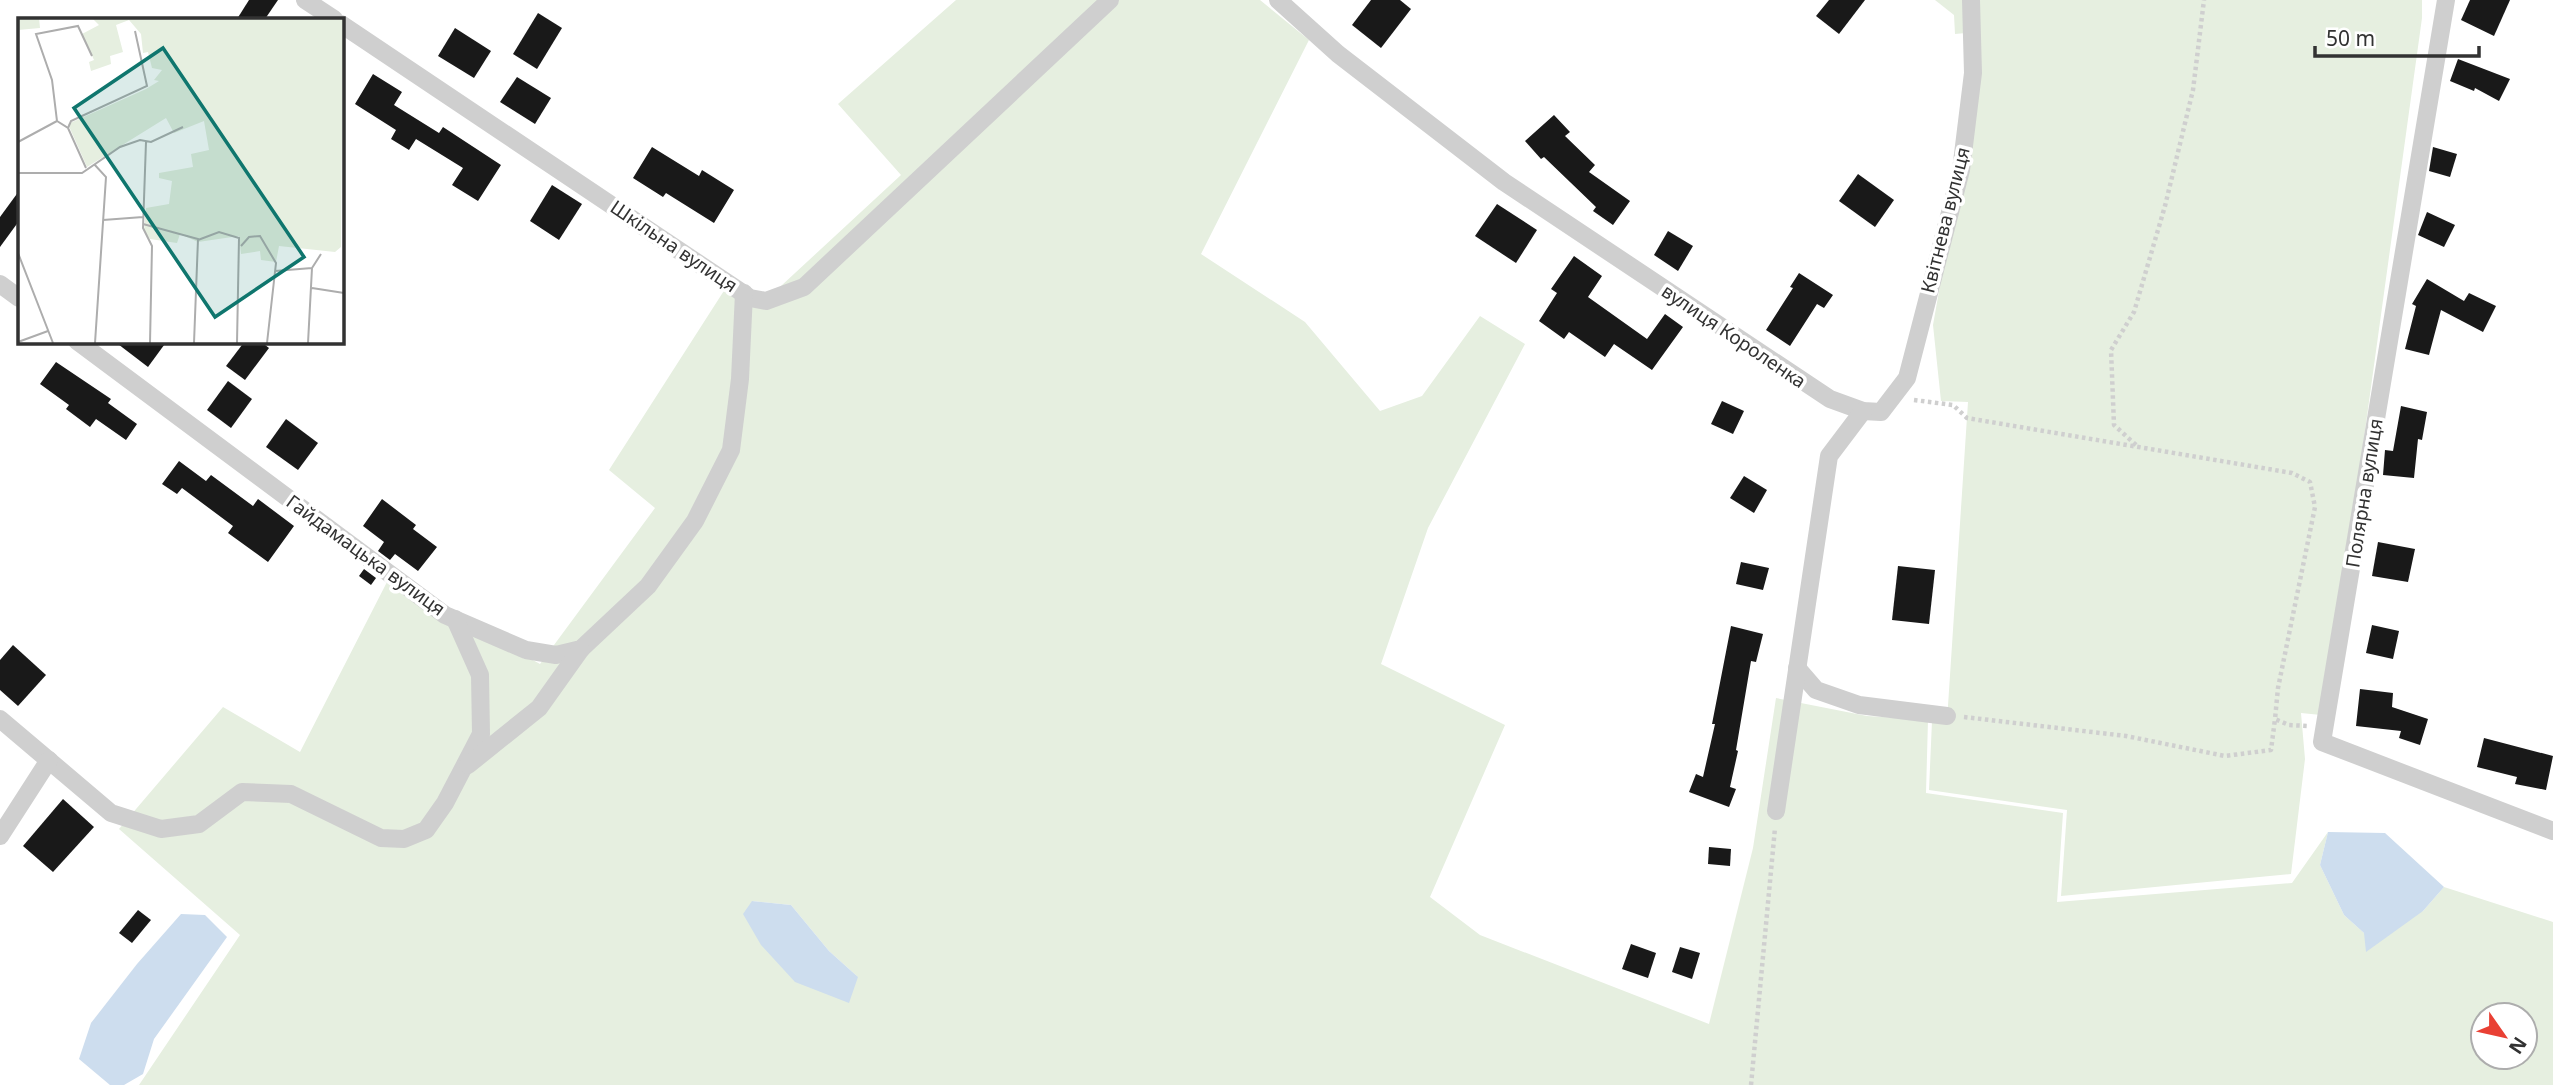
<svg xmlns="http://www.w3.org/2000/svg" width="2553" height="1085" viewBox="0 0 2553 1085" font-family="'Noto Sans',sans-serif">
  <rect width="100%" height="100%" fill="#fff"/>
  <g fill="#e6efe0" fill-rule="evenodd">
    <path d="M956,0H1260L1309,40L1201,254L1305,322L1380,411L1422,396L1480,316L1525,344L1428,528L1381,664L1505,725L1430,897L1480,935L1709,1024L1753,848L1776,698L1867,716L1928,720L1926,793L2063,813L2057,902L2292,883L2328,832L2320,865L2344,915L2364,933L2423,911L2444,887L2553,922V1085H139L240,935L119,829L223,707L300,752L388,580L540,664L655,508L609,470L727,286L768,298L901,175L838,104ZM752,901L791,905L829,951L858,977ZM2483,1015H2525V1057H2483Z"/>
    <path d="M1935,0H1964L1966,33L1955,34L1954,15Z"/>
    <path d="M1978,0H2422V18L2346,568L2321,715L2301,713L2305,759L2291,874L2061,896L2067,810L1929,790L1932,721H1947L1968,402L1941,401L1933,325L1941,280Z"/>
  </g>
  <g fill="#cdddee">
    <path d="M2328,832L2385,833L2444,887L2423,911L2366,952L2364,933L2344,915L2320,865Z"/>
    <path d="M752,901L791,905L829,951L858,977L849,1003L795,982L761,945L743,914Z"/>
    <path d="M181,914L205,915L227,937L154,1039L143,1074L124,1085H110L79,1059L91,1023L137,964Z"/>
  </g>
  <g fill="#191919">
    <path d="M249,0H278L265,19H237Z"/>
    <path d="M1371,0H1400L1411,9L1381,48L1352,25Z"/>
    <path d="M1829,0H1865L1839,34L1816,16Z"/>
    <path d="M2470,0H2510L2494,36L2461,20Z"/>
    <path d="M538,13L562,28L537,69L513,54Z"/>
    <path d="M455,28L491,51L474,78L438,56Z"/>
    <path d="M2458,59L2510,79L2499,101L2475,88L2474,91L2450,81Z"/>
    <path d="M373,74L402,92L394,105L439,133L443,127L501,165L478,201L452,185L463,168L416,139L409,150L391,139L396,130L355,104Z"/>
    <path d="M517,77L551,98L535,124L500,102Z"/>
    <path d="M1554,115L1570,132L1565,136L1595,165L1589,172L1630,201L1613,225L1593,211L1596,207L1544,157L1541,159L1525,141Z"/>
    <path d="M652,147L699,176L702,170L734,190L714,223L666,193L663,197L633,178Z"/>
    <path d="M2433,147L2457,154L2450,177L2429,171Z"/>
    <path d="M1858,174L1894,200L1875,227L1839,201Z"/>
    <path d="M552,185L582,204L559,240L530,221Z"/>
    <path d="M19,191V221L0,247V217Z"/>
    <path d="M1497,204L1537,230L1516,263L1475,236Z"/>
    <path d="M2427,212L2455,225L2444,247L2418,235Z"/>
    <path d="M1668,231L1693,246L1678,271L1654,255Z"/>
    <path d="M1574,256L1602,276L1588,297L1647,339L1665,314L1683,327L1652,370L1614,344L1605,357L1569,332L1564,339L1539,321L1557,293L1551,289Z"/>
    <path d="M1799,273L1833,295L1824,308L1817,304L1790,346L1766,330L1793,288L1790,287Z"/>
    <path d="M2427,279L2464,301L2469,293L2496,306L2483,332L2441,310L2429,355L2405,349L2416,306L2412,304Z"/>
    <path d="M114,341H167L148,367Z"/>
    <path d="M245,341H260L269,348L245,380L226,366Z"/>
    <path d="M56,362L111,399L108,403L137,424L126,440L96,419L90,427L66,409L69,405L40,384Z"/>
    <path d="M228,381L252,399L231,428L207,410Z"/>
    <path d="M1722,401L1744,411L1733,434L1711,424Z"/>
    <path d="M2401,406L2427,412L2422,440L2418,439L2414,478L2383,475L2385,450L2393,451Z"/>
    <path d="M286,419L318,443L298,470L266,447Z"/>
    <path d="M179,461L206,481L211,475L253,506L258,499L294,526L268,562L228,533L233,526L182,488L177,494L162,484Z"/>
    <path d="M1744,476L1767,490L1754,513L1730,498Z"/>
    <path d="M382,499L416,525L413,529L437,547L418,571L395,554L390,560L378,551L384,542L363,526Z"/>
    <path d="M2378,542L2415,549L2408,582L2372,576Z"/>
    <path d="M1741,562L1769,568L1763,590L1736,584Z"/>
    <path d="M1898,566L1935,570L1929,624L1892,620Z"/>
    <path d="M364,569L376,578L371,585L359,576Z"/>
    <path d="M2372,625L2399,631L2393,659L2366,653Z"/>
    <path d="M1731,626L1763,634L1756,662L1751,661L1736,750L1738,751L1730,787L1736,789L1729,807L1689,792L1696,774L1703,777L1715,724H1712Z"/>
    <path d="M13,645L46,675L18,706L0,690V660Z"/>
    <path d="M2360,689L2393,693L2392,707L2428,719L2420,745L2399,738L2401,731L2356,726Z"/>
    <path d="M2484,738L2553,756L2546,790L2515,784L2517,777L2477,767Z"/>
    <path d="M63,799L94,827L53,872L23,846Z"/>
    <path d="M1709,847L1731,849L1730,866L1708,864Z"/>
    <path d="M138,910L151,920L132,943L119,933Z"/>
    <path d="M1631,944L1656,953L1648,978L1622,969Z"/>
    <path d="M1680,947L1700,953L1692,979L1672,972Z"/>
  </g>
  <g fill="none" stroke-linecap="round" stroke-linejoin="round">
    <g stroke="#cfcfcf" stroke-width="4.5" stroke-dasharray="3.5 3.5" stroke-linecap="butt">
      <path d="M1914,400L1953,405L1967,418L2292,473L2310,482L2315,507L2278,688L2275,719L2289,725L2308,726"/>
      <path d="M2136,445L2114,425L2111,350L2134,312L2165,206L2193,90L2204,0"/>
      <path d="M1964,717L2126,736L2225,756L2271,750L2275,719"/>
      <path d="M1751,1085L1775,828"/>
    </g>
    <g stroke="#cfcfcf" stroke-width="18">
      <path d="M305,0L334,19"/>
      <path d="M1278,0L1338,54L1504,182L1830,399L1863,411L1881,412L1907,378L1961,170L1973,73L1971,0"/>
      <path d="M2446,0L2322,742L2553,831"/>
      <path d="M341,24L750,298L766,301L804,287L1110,0"/>
      <path d="M0,284L19,298"/>
      <path d="M77,341L445,615L526,650L556,655L581,649L648,586L695,521L731,450L740,379L744,293"/>
      <path d="M1797,668L1816,690L1859,705L1947,716"/>
      <path d="M0,719L111,813L161,829L199,824L242,792L291,794L381,838L404,839L426,830L445,803L481,734L480,675L455,619"/>
      <path d="M468,765L539,708L581,649"/>
      <path d="M1776,811L1829,456L1863,411"/>
      <path d="M0,836L49,760"/>
    </g>
  </g>
  <g text-anchor="middle" dominant-baseline="central" stroke-width="7" stroke-linejoin="round" paint-order="stroke">
    <g font-size="19" fill="#323232" stroke="#fff">
      <text transform="translate(1945 220) rotate(-76)">Квітнева вулиця</text>
      <text transform="translate(674 246) rotate(34)">Шкільна вулиця</text>
      <text transform="translate(1734 336) rotate(34)">вулиця Короленка</text>
      <text transform="translate(2364 493) rotate(-81)">Полярна вулиця</text>
      <text transform="translate(366 555) rotate(36)">Гайдамацька вулиця</text>
    </g>
  </g>
  <g transform="translate(18 18)">
    <rect width="326" height="326" fill="#fff"/>
    <path d="M0,0H21L22,10L0,12ZM74,0H325L323,229L317,234L261,228L258,244L243,242L242,233L223,236L221,218L180,224L162,216L159,225L132,221L126,213L128,190L151,186L154,163L141,160V155L175,149L173,136L191,132L186,103L156,115L148,100L69,149L50,106L128,71L141,63L136,62L144,52L134,50L130,34L125,35L123,16L111,2L98,7L105,34L92,38L93,46L73,53L71,44L76,42L64,16L81,7Z" fill="#e6efe0"/>
    <path fill="none" stroke="#adadad" stroke-width="2" d="M50,110L53,103L129,68L117,13M0,124L39,103M128,124L125,210L134,228L132,325M76,146L88,159L77,325M68,150L50,110L39,103L34,62L18,16L60,8L74,38M0,155H64L102,129L122,122L133,124L165,109M85,202L125,199M125,206L180,221L176,325M180,222L201,214L221,220L219,325M223,228L231,219L242,218L258,245L249,325M0,235L35,325M257,253L294,250M294,270L326,275M0,324L30,313M290,325L294,250L303,236"/>
    <path fill="#0f766e" fill-opacity="0.15" stroke="#0f766e" stroke-width="3.5" d="M145,30L286,239L197,299L56,90Z"/>
    <rect width="326" height="326" fill="none" stroke="#323232" stroke-width="3.5"/>
  </g>
  <g transform="translate(2504 1036) rotate(124)"><circle r="33" fill="#ffffff" stroke="#adadad" stroke-width="2"/>
  <path d="M0-5L12 26L0 18L-12 26Z" fill="#e94034"/>
  <text y="-10" font-size="19" font-weight="bold" text-anchor="middle" fill="#323232">N</text>
  </g>
  <path d="M2315 46v10h164v-10" fill="none" stroke="#323232" stroke-width="3.5"/>
  <text x="2326" y="46" font-size="21" fill="#323232" stroke="#ffffff" stroke-width="5" paint-order="stroke">50 m</text>
</svg>
